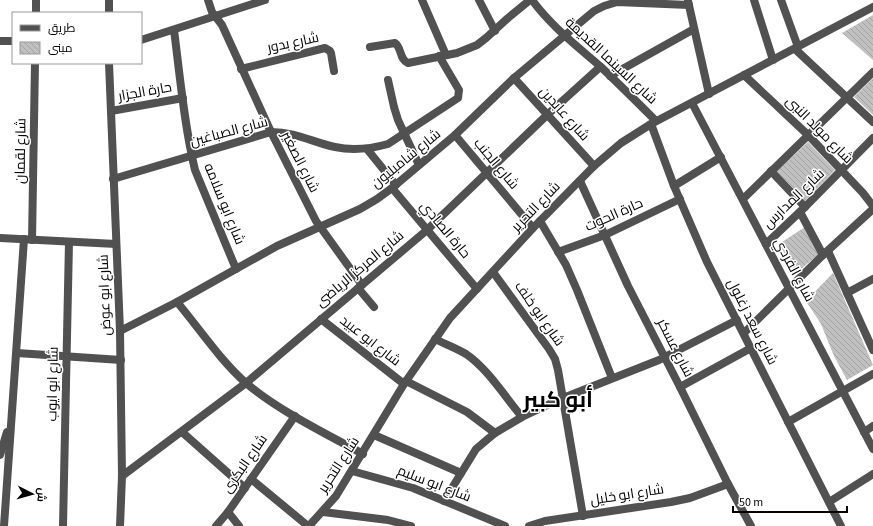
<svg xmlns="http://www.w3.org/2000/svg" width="873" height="526" viewBox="0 0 873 526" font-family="'Source Sans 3',Cairo,sans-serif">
  <defs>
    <pattern id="building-back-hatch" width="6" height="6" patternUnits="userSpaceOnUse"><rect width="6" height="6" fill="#c0c0c0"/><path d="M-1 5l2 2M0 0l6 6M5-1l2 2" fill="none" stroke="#a3a3a3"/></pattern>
  </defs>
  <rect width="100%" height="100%" fill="#fff"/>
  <g fill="url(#building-back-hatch)">
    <path d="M873,15V60L842,33Z"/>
    <path d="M873,78V115L854,97Z"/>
    <path d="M808,142L835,170L805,201L777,171Z"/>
    <path d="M805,227L819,254L796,273L779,244Z"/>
    <path d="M833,273L873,365L847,380L834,356L821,324L806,301Z"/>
  </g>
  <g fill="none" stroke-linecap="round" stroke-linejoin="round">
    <g stroke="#515151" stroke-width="8">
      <path d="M208,0L212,12L222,25L271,132L316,221L362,285"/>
      <path d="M422,0L446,55"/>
      <path d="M479,0L495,31"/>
      <path d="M532,0C551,26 577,46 601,67C620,85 638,103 656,121"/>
      <path d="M754,0L773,60"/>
      <path d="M781,0L798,47"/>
      <path d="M688,1L709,94"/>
      <path d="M36,13V0"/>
      <path d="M109,13V0"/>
      <path d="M174,30C180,76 184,124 195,170L236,269"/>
      <path d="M141,40L265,0"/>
      <path d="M0,41H13"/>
      <path d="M370,47L395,43C402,48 399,59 408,63L457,53L477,45L486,38L508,18L530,0"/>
      <path d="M795,49L873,122"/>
      <path d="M109,63L120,331L122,476L120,526"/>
      <path d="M241,69L325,48L330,51L331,53L334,71"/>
      <path d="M744,75L808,135L863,193L873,206"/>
      <path d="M610,76L694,29"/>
      <path d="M514,78L594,166"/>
      <path d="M388,80L394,107L398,120L419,165"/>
      <path d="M692,103L873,449"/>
      <path d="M111,111L183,98"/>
      <path d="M651,124L674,186L707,262L841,526"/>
      <path d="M455,135L533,228"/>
      <path d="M367,149L396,185"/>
      <path d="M771,171L805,207"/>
      <path d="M113,179L271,132C296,132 312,142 335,147C353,151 370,149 388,144L458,98L459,90L439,56"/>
      <path d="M580,181L628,286L680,387L728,484L751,526"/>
      <path d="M674,186L721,157"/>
      <path d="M392,188L477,289"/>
      <path d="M743,199L873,72"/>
      <path d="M800,212L823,255"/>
      <path d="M540,221L566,265L577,290L612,378"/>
      <path d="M0,238L116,244"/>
      <path d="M32,240L35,63"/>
      <path d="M766,244L805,207L873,138"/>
      <path d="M828,251L873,350"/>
      <path d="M558,252L605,235L680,199"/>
      <path d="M493,272L549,349L555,359L558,370L583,516"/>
      <path d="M358,288L374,307"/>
      <path d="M847,293L873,279"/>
      <path d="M177,302C199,328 220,360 246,383C279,411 325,433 363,454"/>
      <path d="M321,319L404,384"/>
      <path d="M120,331L177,302L277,246L360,209L377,199L392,188L455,135L514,78L594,11L604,6L617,2L689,5"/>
      <path d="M744,333L823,255L873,209"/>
      <path d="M435,339C445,344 456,348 466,354C488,369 505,397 522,417"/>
      <path d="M17,353L121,360"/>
      <path d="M406,381L467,412L495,433"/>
      <path d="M680,387L751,348"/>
      <path d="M788,422L873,374"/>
      <path d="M182,432L245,488"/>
      <path d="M864,432L873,426"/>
      <path d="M374,435L461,473"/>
      <path d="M0,455L7,432"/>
      <path d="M352,471L413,488L505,526"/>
      <path d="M122,476L246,383L427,230L547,115L600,67"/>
      <path d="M251,479L308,526"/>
      <path d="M444,501L476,449L495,433L522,417L558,400L659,360L737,320"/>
      <path d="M829,502L873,474"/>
      <path d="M228,512L239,526"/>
      <path d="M323,512L388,520L411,526"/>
      <path d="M4,526L24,239"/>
      <path d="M63,526L69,242"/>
      <path d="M216,526L228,512L295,416"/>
      <path d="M309,526L336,496L404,384L450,318L533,228L594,166L621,143L651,124L873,7"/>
      <path d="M529,526L545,521L671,502L690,498L728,484"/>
    </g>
  </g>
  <g text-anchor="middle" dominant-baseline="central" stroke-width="3" stroke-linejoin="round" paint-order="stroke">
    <g font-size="14" fill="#000" stroke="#fff">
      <text transform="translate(293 43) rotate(-12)">شارع بدور</text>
      <text transform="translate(611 61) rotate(43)">شارع السينما القديمة</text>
      <text transform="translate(145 92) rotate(-10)">حارة الجزار</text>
      <text transform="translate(564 114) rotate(48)">شارع عابدين</text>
      <text transform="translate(819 130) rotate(45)">شارع مولد النبى</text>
      <text transform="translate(229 132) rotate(-15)">شارع الصباغين</text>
      <text transform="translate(21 151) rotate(-89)">شارع لقمان</text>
      <text transform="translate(406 159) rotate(-39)">شارع شامبليون</text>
      <text transform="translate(300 162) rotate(63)">شارع الصغير</text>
      <text transform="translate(496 164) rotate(50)">شارع الجنب</text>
      <text transform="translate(794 199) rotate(-44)">شارع المدارس</text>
      <text transform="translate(224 204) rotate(68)">شارع ابو سلامه</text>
      <text transform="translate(536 207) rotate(-46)">شارع التحرير</text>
      <text transform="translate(614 215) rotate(-24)">حارة الحوت</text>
      <text transform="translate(445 230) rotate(50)">حارة الصادي</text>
      <text transform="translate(360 269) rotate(-40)">شارع المركز الرياضى</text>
      <text transform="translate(794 270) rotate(62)">شارع الفردي</text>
      <text transform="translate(105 295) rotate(-92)">شارع ابو عوض</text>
      <text transform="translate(539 314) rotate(55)">شارع ابو خلف</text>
      <text transform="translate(752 322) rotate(63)">شارع سعد زغلول</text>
      <text transform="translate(370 341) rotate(38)">شارع ابو عبيد</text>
      <text transform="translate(675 348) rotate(63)">شارع عسكر</text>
      <text transform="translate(53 384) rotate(-89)">شارع ابو ايوب</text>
      <text transform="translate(245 464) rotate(-55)">شارع البكرى</text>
      <text transform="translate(339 465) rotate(-57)">شارع التحرير</text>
      <text transform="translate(434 484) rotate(21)">شارع ابو سليم</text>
      <text transform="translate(627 495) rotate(-9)">شارع ابو خليل</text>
    </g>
    <g font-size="22" font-weight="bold" fill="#000" stroke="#fff">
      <text x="558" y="400">أبو كبير</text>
    </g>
  </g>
  <rect x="12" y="12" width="130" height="52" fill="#ffffff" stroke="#999999"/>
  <rect x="20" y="25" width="20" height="6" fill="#515151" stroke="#999999"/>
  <text x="48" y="32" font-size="12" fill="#000000">طريق</text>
  <rect x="20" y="42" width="20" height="12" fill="url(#building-back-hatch)" stroke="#999999"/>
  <text x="48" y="52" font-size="12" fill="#000000">مبنى</text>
  <g transform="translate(32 494) rotate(96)" stroke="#ffffff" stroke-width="3" paint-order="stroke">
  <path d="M0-3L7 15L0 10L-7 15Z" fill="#000000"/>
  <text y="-6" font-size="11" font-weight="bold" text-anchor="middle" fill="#000000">ش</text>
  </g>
  <path d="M733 506v6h114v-6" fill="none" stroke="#000000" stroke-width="2"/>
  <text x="739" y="506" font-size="12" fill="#000000" stroke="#ffffff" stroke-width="3" paint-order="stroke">50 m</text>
</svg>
